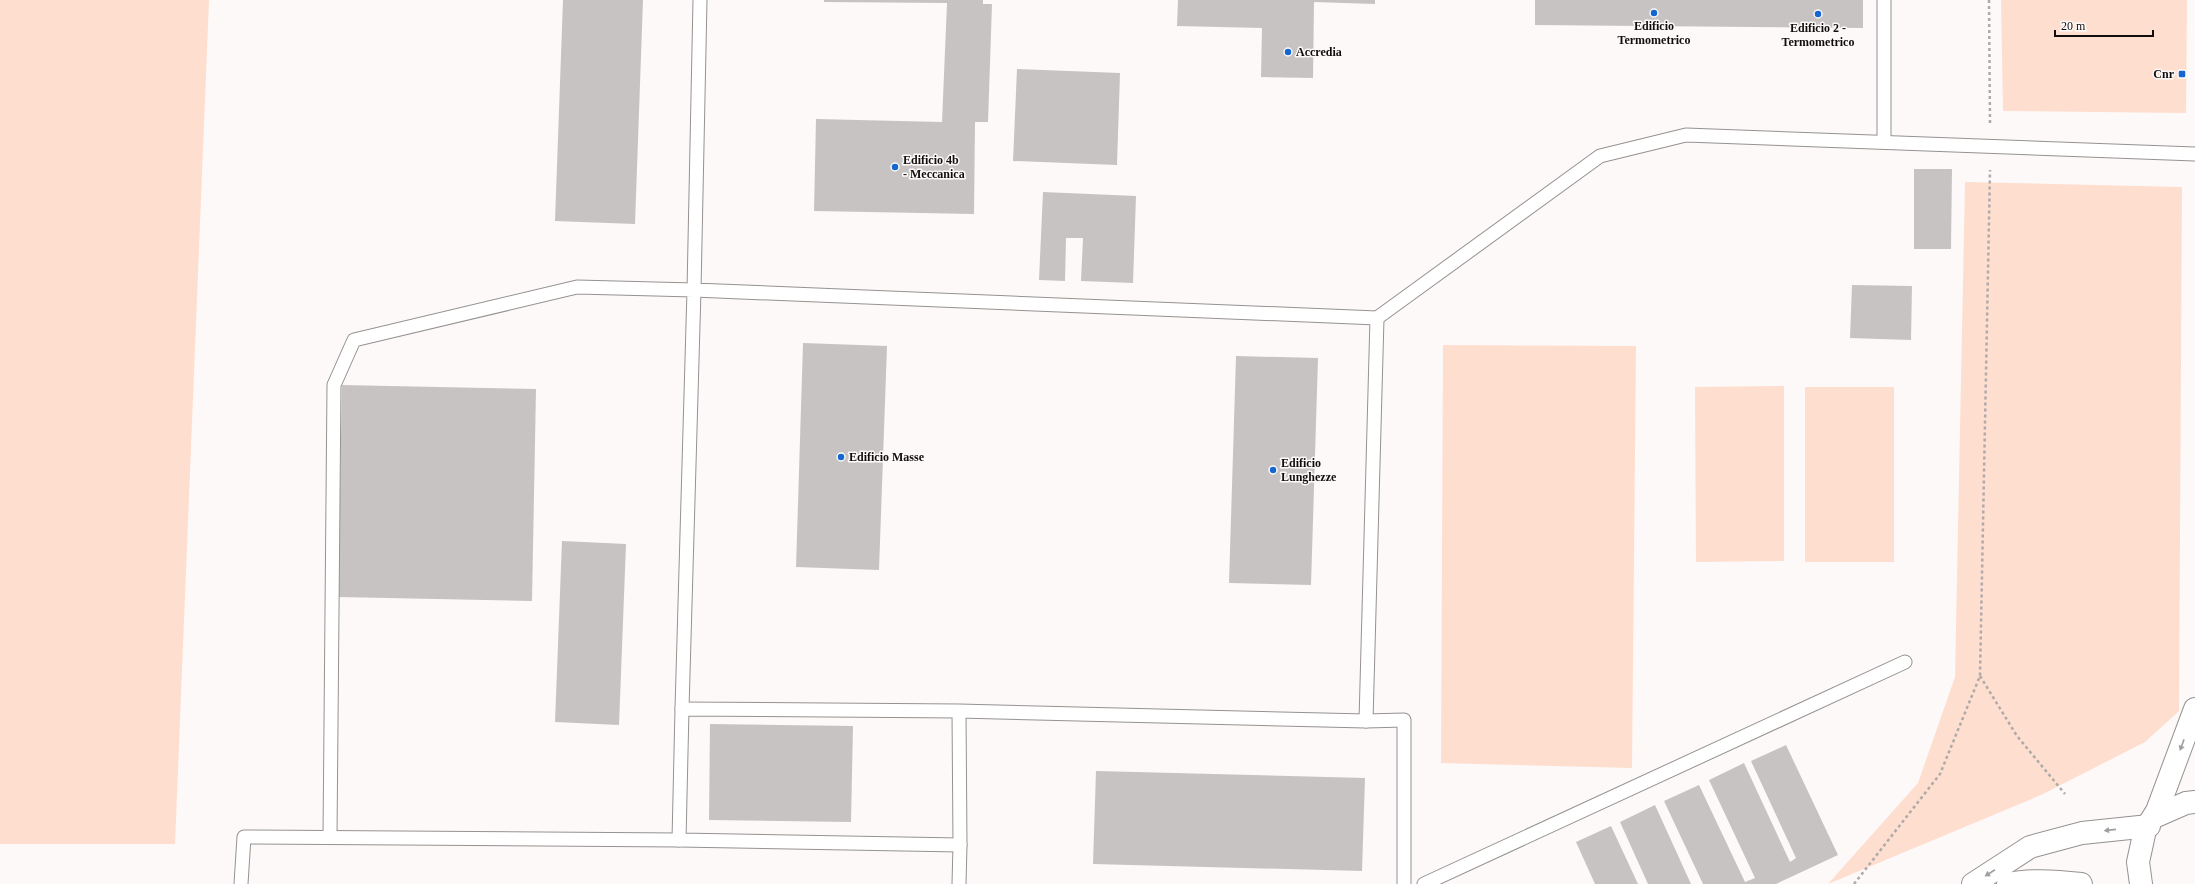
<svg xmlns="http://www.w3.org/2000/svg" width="2195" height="884" viewBox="0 0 2195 884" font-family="'Times New Roman',serif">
  <rect width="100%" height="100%" fill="#fdf9f8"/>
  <g fill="#fedece">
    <path d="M0,0H209L175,844H0Z"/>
    <path d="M2001,0H2187L2186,113L2003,111Z"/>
    <path d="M1965,182L2182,187L2179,711L2145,742L2041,795L1828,884L1918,783L1955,677Z"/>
    <path d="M1443,345L1636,346L1632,768L1441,763Z"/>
    <path d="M1784,386V561L1696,562L1695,387Z"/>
    <rect x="1805" y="387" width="89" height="175"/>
  </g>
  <g fill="#c7c3c2">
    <path d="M563,0H643L635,224L555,221Z"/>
    <path d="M824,0H983V4H992L988,122H975L974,214L814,211L816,119L942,122L947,3L824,2Z"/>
    <path d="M1178,0H1375V4L1314,2L1313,78L1261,77L1262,28L1177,26Z"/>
    <path d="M1535,0H1863V28L1535,25Z"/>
    <path d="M1017,69L1120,73L1117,165L1013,161Z"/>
    <path d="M1914,169H1952L1951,249H1914Z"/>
    <path d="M1043,192L1136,196L1133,283L1081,281L1083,238H1066L1065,281L1039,280Z"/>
    <path d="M1852,285L1912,286L1911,340L1850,338Z"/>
    <path d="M803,343L887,346L879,570L796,567Z"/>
    <path d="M1236,356L1318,358L1311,585L1229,583Z"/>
    <path d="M342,385L536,389L532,601L338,597Z"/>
    <path d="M562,541L626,544L619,725L555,722Z"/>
    <path d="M710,724L853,726L851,822L709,820Z"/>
    <path d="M1786,745L1838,855L1776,884H1703L1664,801L1699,785L1745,882L1755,878L1709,780L1744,763L1790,862L1796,858L1751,761Z"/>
    <path d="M1096,771L1365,778L1362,871L1093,864Z"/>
    <path d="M1655,805L1691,884H1648L1620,822Z"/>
    <path d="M1611,826L1638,884H1595L1576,842Z"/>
  </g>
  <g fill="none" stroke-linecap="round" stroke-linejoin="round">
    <defs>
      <g id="service">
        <path d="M700,0L694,290L1377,318L1600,156L1686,135L2195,154"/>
        <path d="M1884,0V142"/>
        <path d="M959,711L960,845L679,840L682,709L959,711L1366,721L1377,318"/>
        <path d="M1366,721L1404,720V884"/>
        <path d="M330,837L334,385L354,340L577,287L694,290L682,709"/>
        <path d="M241,884L244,837L679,840"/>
        <path d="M959,884L960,845"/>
        <path d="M1424,884L1905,662"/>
      </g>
      <g id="minor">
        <path d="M2154,817L2186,803L2195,802"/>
        <path d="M1973,884L2030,847L2082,833L2149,826"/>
        <path d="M2008,884C2032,879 2057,881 2081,884"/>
        <path d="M2141,884L2138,862L2145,830L2157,811L2195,709"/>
      </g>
    </defs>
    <use href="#service" stroke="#959290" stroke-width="15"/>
    <use href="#minor" stroke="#959290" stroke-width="24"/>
    <g stroke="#adaaa9" stroke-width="2.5" stroke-dasharray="3 3" stroke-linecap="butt">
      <path d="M1989,0L1990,123"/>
      <path d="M1980,676L2017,736L2065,794"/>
      <path d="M1854,884L1940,774L1980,676L1990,170"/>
    </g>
    <use href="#service" stroke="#fff" stroke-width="13"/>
    <use href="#minor" stroke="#fff" stroke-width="22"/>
  </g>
  <defs><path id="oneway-solid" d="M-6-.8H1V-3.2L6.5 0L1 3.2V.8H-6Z"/></defs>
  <g fill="#9f9f9e">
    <use href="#oneway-solid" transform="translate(2182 745) rotate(110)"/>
    <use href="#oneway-solid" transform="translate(2110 830) rotate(174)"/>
    <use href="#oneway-solid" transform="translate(1990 873) rotate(147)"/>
  </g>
  <g fill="#1466d0" stroke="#fdf9f8" stroke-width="1.5">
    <circle cx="1654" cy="13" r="4"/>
    <circle cx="1818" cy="14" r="4"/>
    <circle cx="1288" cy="52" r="4"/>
    <rect x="2178" y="70" width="8" height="8" rx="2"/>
    <circle cx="895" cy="167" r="4"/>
    <circle cx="841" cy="457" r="4"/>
    <circle cx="1273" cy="470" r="4"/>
  </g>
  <g text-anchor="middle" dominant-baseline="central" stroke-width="3" stroke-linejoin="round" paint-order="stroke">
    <g font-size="12" font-weight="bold" fill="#0f0e0d" stroke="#fdf9f8" text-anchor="start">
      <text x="1654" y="26" text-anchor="middle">Edificio<tspan x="1654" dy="14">Termometrico</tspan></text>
      <text x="1818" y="28" text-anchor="middle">Edificio 2 -<tspan x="1818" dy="14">Termometrico</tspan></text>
      <text x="1296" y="52">Accredia</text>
      <text x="2174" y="74" text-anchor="end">Cnr</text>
      <text x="903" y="160">Edificio 4b<tspan x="903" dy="14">- Meccanica</tspan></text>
      <text x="849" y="457">Edificio Masse</text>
      <text x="1281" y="463">Edificio<tspan x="1281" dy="14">Lunghezze</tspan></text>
    </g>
  </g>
  <path d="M2055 30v6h98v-6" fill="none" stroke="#0f0e0d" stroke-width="2"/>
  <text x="2061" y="30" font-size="12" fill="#0f0e0d" stroke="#fdf9f8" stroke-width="3" paint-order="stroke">20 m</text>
</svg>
